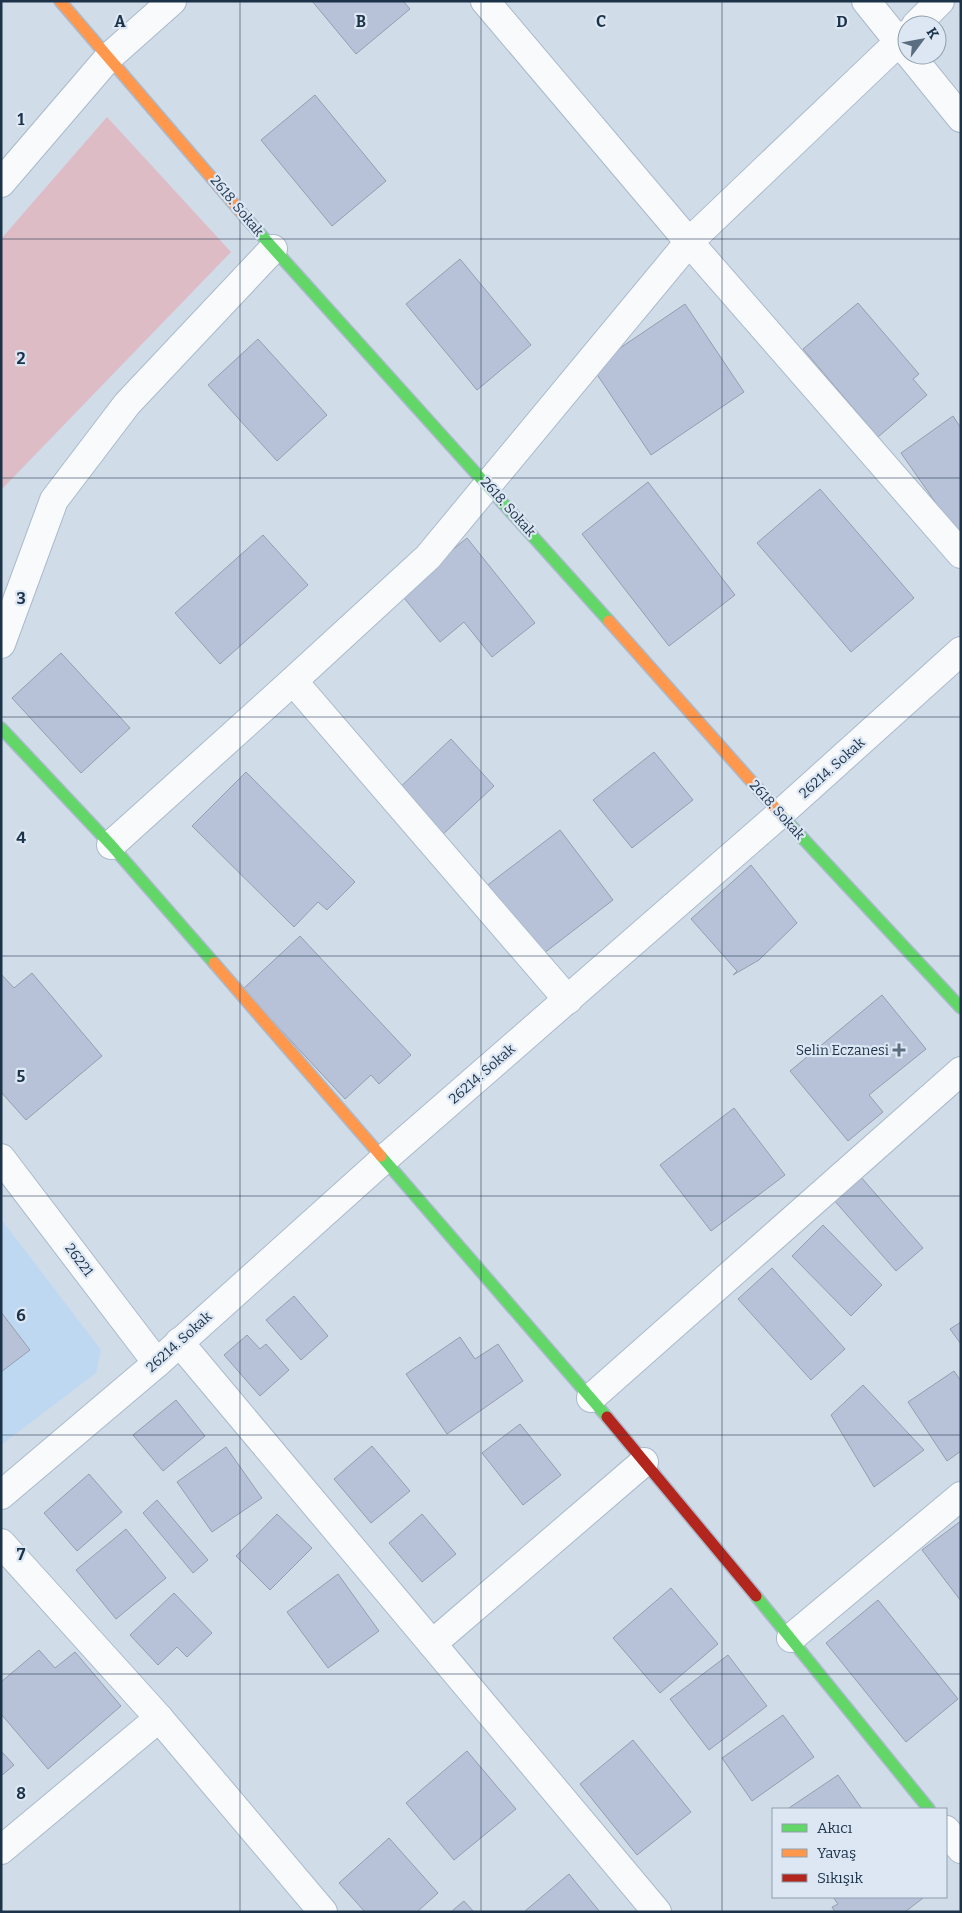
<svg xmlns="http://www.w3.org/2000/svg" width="962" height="1913" viewBox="0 0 962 1913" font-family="Bitter,serif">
  <rect width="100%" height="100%" fill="#d0dce8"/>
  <path fill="#bfd8f2" d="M1,1219L101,1350L96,1373L1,1445Z"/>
  <path fill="#debcc6" d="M107,117L231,252L1,490V239Z"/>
  <g fill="#b7c2d9" stroke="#959eaf">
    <path d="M312,1H403L410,9L356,54Z"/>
    <path d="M315,95L386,181L332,226L261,140Z"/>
    <path d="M460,259L531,345L477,390L406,304Z"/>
    <path d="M858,303L919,374L913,379L927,395L878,437L803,349Z"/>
    <path d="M685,304L744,392L651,455L592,367Z"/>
    <path d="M258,339L327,415L277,461L208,385Z"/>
    <path d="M953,416L961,428V539L901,453Z"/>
    <path d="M648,482L735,595L669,646L582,534Z"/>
    <path d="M820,489L914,598L851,652L757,543Z"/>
    <path d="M263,535L308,585L220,664L175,613Z"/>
    <path d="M467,538L535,623L492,657L464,622L440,642L400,593Z"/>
    <path d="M61,653L130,728L81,773L12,698Z"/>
    <path d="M451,739L494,786L438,839L395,792Z"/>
    <path d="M654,752L693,800L632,848L593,800Z"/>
    <path d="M246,772L355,882L327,910L318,902L294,927L192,826Z"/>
    <path d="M560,830L613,900L539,957L485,887Z"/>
    <path d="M751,865L797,923L759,960L733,975L737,971L691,919Z"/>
    <path d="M300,936L411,1055L379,1084L371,1075L345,1099L243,989Z"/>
    <path d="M32,973L102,1056L26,1120L1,1092V974L14,988Z"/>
    <path d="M882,995L926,1049L869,1095L883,1112L848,1141L790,1071Z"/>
    <path d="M734,1108L785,1175L711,1231L660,1165Z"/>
    <path d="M860,1176L923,1248L896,1271L833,1199Z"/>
    <path d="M823,1225L882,1285L851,1316L792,1256Z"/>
    <path d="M772,1268L845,1349L811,1380L738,1299Z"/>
    <path d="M294,1296L328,1336L301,1360L266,1320Z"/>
    <path d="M1,1312L30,1350L1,1372Z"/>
    <path d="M961,1322V1344L950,1329Z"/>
    <path d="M247,1335L260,1349L266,1344L289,1370L260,1396L224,1355Z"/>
    <path d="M460,1337L475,1359L498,1344L523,1381L447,1434L406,1374Z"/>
    <path d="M954,1371L961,1381V1451L947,1461L908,1402Z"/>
    <path d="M863,1385L924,1450L874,1487L831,1415Z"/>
    <path d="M176,1400L205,1436L163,1471L133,1435Z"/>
    <path d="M520,1424L561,1475L523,1505L482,1453Z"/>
    <path d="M372,1446L410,1491L371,1523L334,1479Z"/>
    <path d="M226,1447L262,1498L212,1532L177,1482Z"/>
    <path d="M89,1474L122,1512L77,1551L44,1513Z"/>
    <path d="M157,1500L208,1560L193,1573L143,1513Z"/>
    <path d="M277,1514L312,1548L270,1590L236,1556Z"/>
    <path d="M422,1514L456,1554L422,1582L389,1543Z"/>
    <path d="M961,1521V1601L922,1550Z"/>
    <path d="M126,1529L166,1578L116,1619L76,1570Z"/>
    <path d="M338,1574L379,1631L328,1668L287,1612Z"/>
    <path d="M671,1588L718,1644L660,1693L613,1638Z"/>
    <path d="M174,1593L212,1633L187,1657L177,1647L158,1665L130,1635Z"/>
    <path d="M878,1600L958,1699L906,1742L826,1643Z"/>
    <path d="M39,1650L55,1668L75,1652L121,1706L48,1769L1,1714V1682Z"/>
    <path d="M728,1655L767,1706L709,1750L670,1699Z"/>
    <path d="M783,1715L814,1757L752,1801L722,1758Z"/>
    <path d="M633,1740L691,1812L637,1855L580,1784Z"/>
    <path d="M1,1751L14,1765L1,1776Z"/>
    <path d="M467,1751L516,1809L454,1860L406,1803Z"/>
    <path d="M838,1775L862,1809H790L789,1808Z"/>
    <path d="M389,1838L438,1893L417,1912H365L339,1883Z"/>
    <path d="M569,1874L600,1912H526L525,1911Z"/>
    <path d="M833,1897H922L923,1898L905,1912H835L832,1907L838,1904Z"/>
    <path d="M464,1901L474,1912H452L453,1910Z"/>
  </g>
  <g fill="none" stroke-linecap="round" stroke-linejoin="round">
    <defs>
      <g id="street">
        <path d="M485,1L689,242L961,554"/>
        <path d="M866,1L907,52"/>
        <path d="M916,25L940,1"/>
        <path d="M910,55L961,118"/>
        <path d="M1,183L109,57L172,1"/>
        <path d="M1,644L54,500L127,404L273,249"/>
        <path d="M293,681L568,1000"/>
        <path d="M111,845L293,681L428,557L689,242L907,34"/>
        <path d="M1,1158L157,1363"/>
        <path d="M179,1342L657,1912"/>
        <path d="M591,1398L961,1071"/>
        <path d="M1,1495L157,1363L383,1160L780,814L961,651"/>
        <path d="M1,1543L159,1718L323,1912"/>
        <path d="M791,1638L961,1496"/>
        <path d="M432,1644L644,1462"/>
        <path d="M946,1830L961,1849"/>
        <path d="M1,1850L159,1718"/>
      </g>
      <g id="fast">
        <path d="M246,218L609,621"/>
        <path d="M1,728L111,845L214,963"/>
        <path d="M783,817L961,1008"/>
        <path d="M381,1156L607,1417"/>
        <path d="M756,1596L929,1809"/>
      </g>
      <g id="slow">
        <path d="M60,1L246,218"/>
        <path d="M609,621L783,817"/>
        <path d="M214,963L381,1156"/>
      </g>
      <path id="jam" d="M607,1417L756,1596"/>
    </defs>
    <use href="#street" stroke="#aabacc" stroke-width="30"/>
    <use href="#fast" stroke="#aabacc" stroke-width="14"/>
    <use href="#slow" stroke="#aabacc" stroke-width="14"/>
    <use href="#jam" stroke="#aabacc" stroke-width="14"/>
    <use href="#street" stroke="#f8fafc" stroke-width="28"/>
    <use href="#fast" stroke="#63d668" stroke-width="11"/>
    <use href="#slow" stroke="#ff974d" stroke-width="11"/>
    <use href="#jam" stroke="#b3261e" stroke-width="11"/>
  </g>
  <path fill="none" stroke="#1c3249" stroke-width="1" stroke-opacity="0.55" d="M240,1V1912M481,1V1912M722,1V1912M1,239H961M1,478H961M1,717H961M1,956H961M1,1196H961M1,1435H961M1,1674H961"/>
  <path fill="#5b6e81" stroke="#dce7f3" stroke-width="2" d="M896.5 1042.5h5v5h5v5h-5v5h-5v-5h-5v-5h5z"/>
  <g text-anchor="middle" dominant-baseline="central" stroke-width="4.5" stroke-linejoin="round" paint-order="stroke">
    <g font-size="14" fill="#1c3249" stroke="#dce7f3">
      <text transform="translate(237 206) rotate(50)">2618. Sokak</text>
      <text transform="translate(508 507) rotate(48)">2618. Sokak</text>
      <text transform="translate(832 768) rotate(-42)">26214. Sokak</text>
      <text transform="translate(777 810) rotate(48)">2618. Sokak</text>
      <text transform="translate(482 1074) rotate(-41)">26214. Sokak</text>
      <text transform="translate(79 1260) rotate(53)">26221</text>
      <text transform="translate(179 1342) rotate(-42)">26214. Sokak</text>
    </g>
    <g font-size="14" fill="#1c3249" stroke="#dce7f3" text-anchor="end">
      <text x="889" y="1050">Selin Eczanesi</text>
    </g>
  </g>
  <g font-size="16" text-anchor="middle" font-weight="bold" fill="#1c3249" stroke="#dce7f3" stroke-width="4.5" stroke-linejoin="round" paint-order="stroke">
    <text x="120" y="27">A</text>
    <text x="361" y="27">B</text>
    <text x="601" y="27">C</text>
    <text x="842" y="27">D</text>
    <text x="21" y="125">1</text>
    <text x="21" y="364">2</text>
    <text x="21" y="604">3</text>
    <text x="21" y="843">4</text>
    <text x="21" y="1082">5</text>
    <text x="21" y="1321">6</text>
    <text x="21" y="1560">7</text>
    <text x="21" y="1799">8</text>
  </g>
  <rect width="962" height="1913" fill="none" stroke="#1c3249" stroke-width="5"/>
  <rect x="772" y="1808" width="175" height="90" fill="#dce7f3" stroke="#8f9faf"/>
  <rect x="782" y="1824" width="25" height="8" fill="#63d668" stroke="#8f9faf"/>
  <text x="817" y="1833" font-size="15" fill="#1c3249">Akıcı</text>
  <rect x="782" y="1849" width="25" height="8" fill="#ff974d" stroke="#8f9faf"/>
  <text x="817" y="1858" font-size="15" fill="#1c3249">Yavaş</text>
  <rect x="782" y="1874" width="25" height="8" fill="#b3261e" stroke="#8f9faf"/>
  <text x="817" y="1883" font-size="15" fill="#1c3249">Sıkışık</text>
  <g transform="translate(922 40) rotate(58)"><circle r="24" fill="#dce7f3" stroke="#8f9faf"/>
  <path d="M0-4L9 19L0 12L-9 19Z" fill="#5b6e81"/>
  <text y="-8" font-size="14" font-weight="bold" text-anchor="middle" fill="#1c3249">K</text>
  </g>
</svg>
